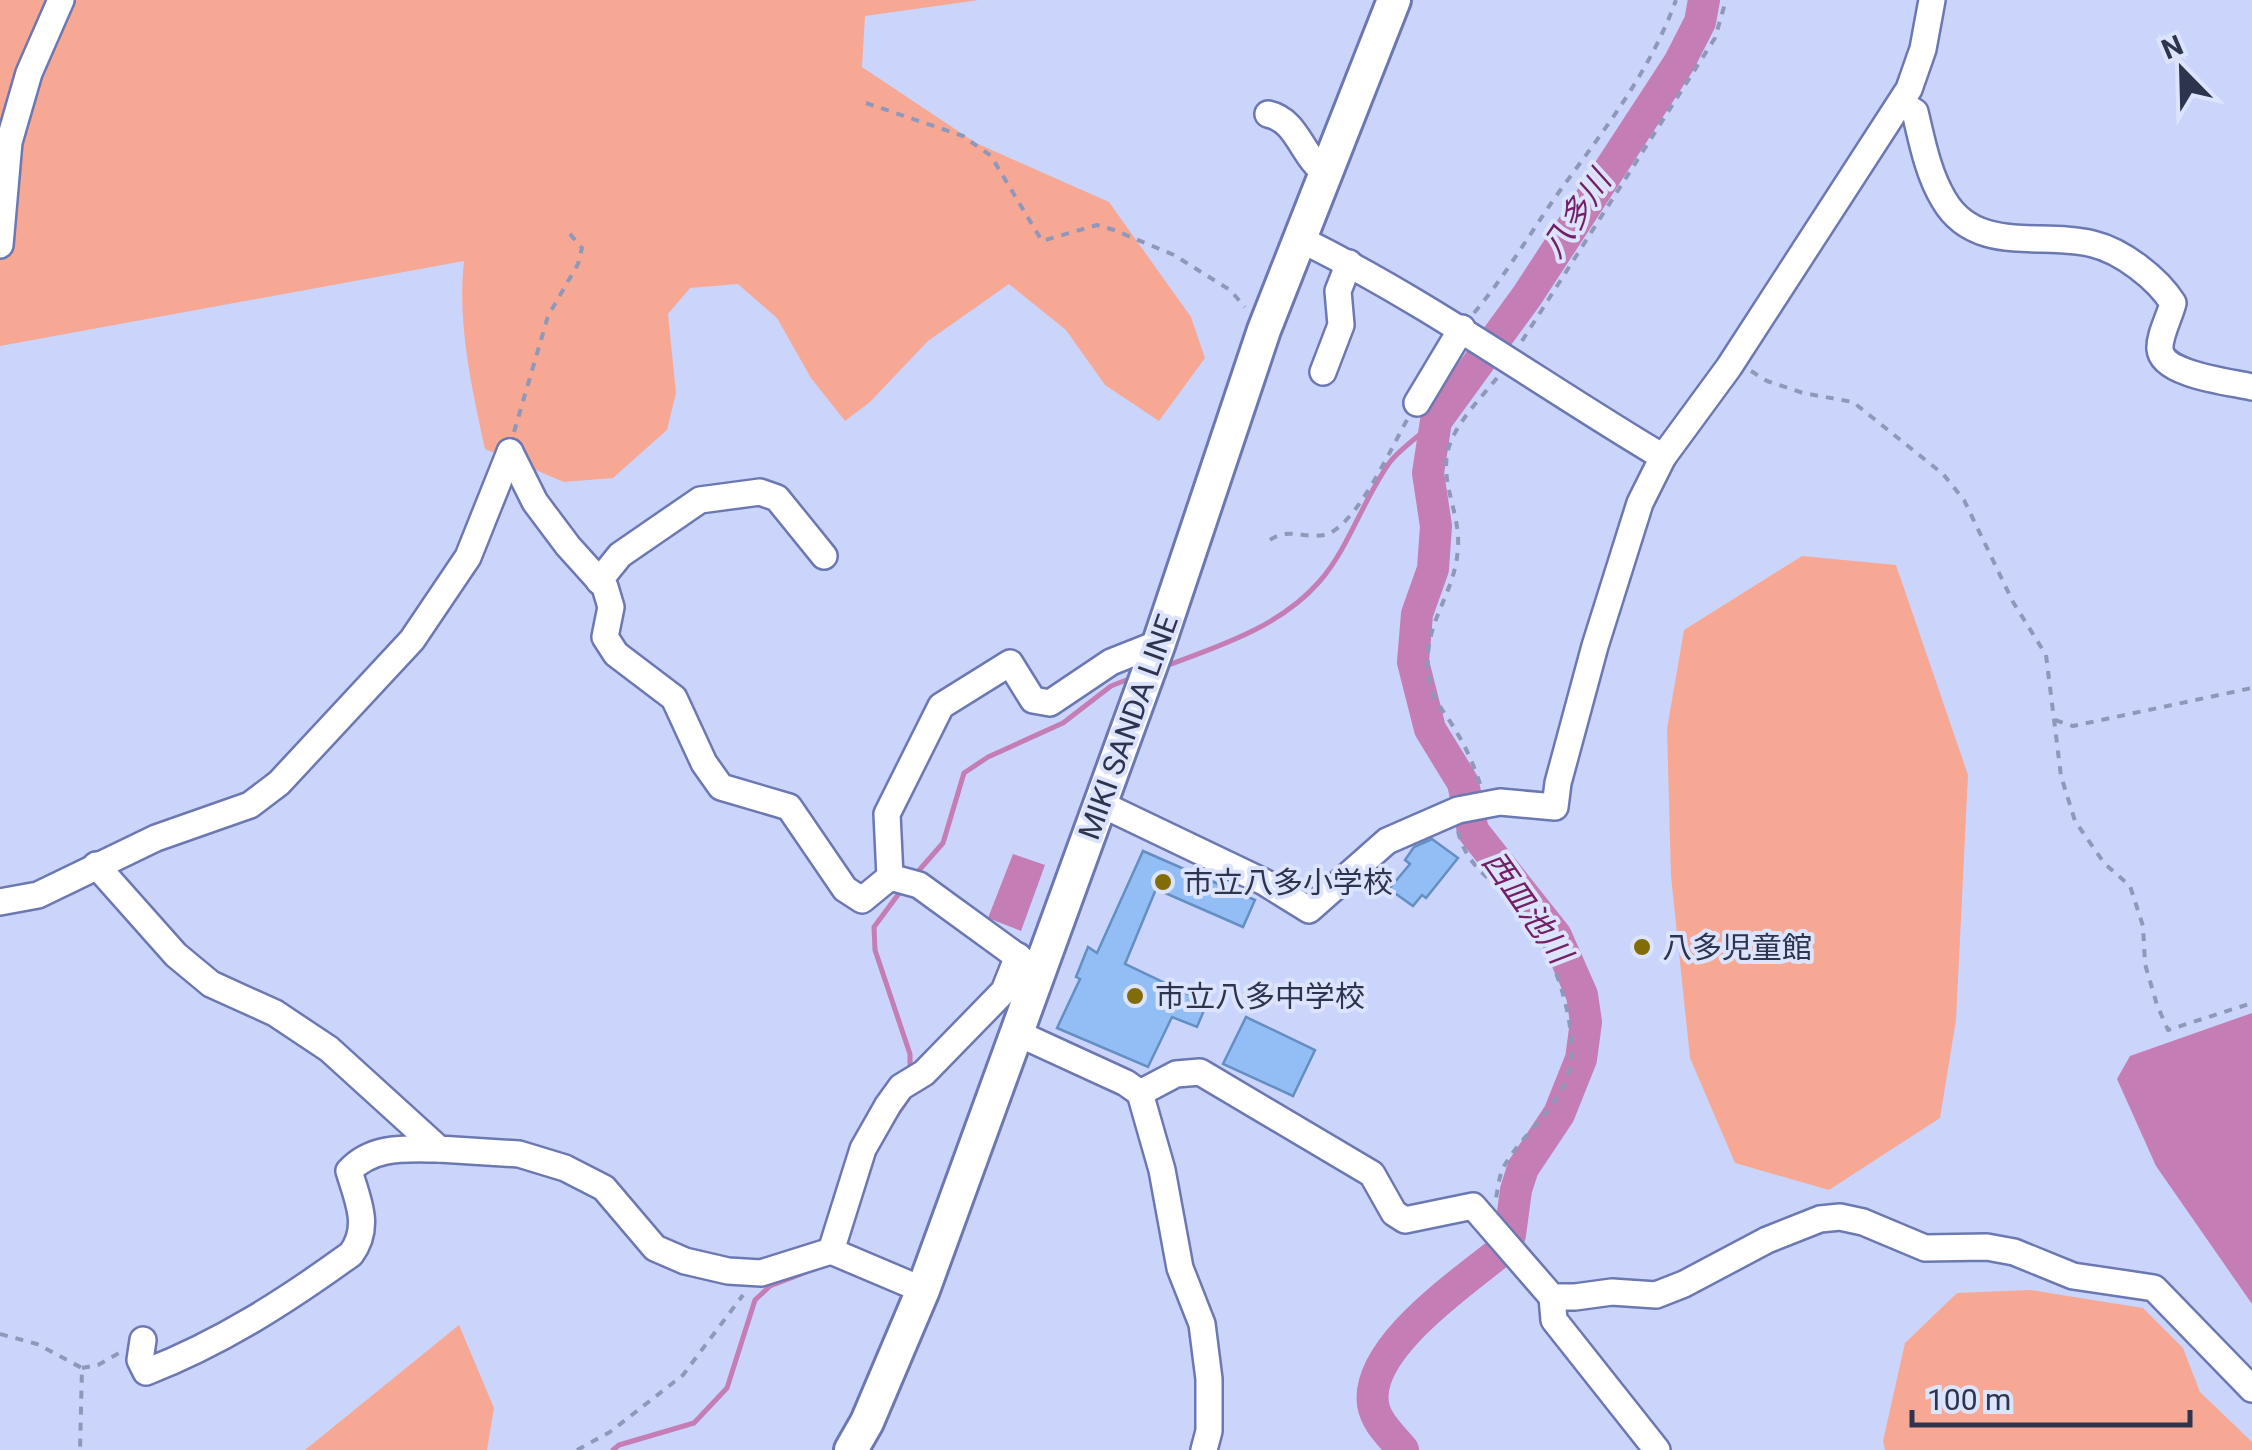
<svg xmlns="http://www.w3.org/2000/svg" width="2252" height="1450" viewBox="0 0 2252 1450" font-family="Roboto,'Noto Sans JP',sans-serif">
  <rect width="100%" height="100%" fill="#cbd5fc"/>
  <g fill="#f6a895">
    <path d="M0,0H979L865,16L862,67L976,143L1109,202L1191,317L1205,358L1159,421L1105,385L1066,330L1009,284L928,341L870,402L845,421L811,378L777,318L738,284L690,288L668,314L676,393L667,430L613,478L564,482L485,449C472,389 457,323 464,261L0,346Z"/>
    <path d="M1802,556L1896,565L1968,775L1956,1020L1940,1118L1829,1190L1735,1163L1690,1058L1671,876L1667,729L1684,630Z"/>
    <path d="M2031,1290L2143,1308L2183,1348L2200,1392L2252,1442V1450H1885L1883,1441L1905,1343L1957,1293Z"/>
    <path d="M459,1325L494,1408L487,1450H305Z"/>
  </g>
  <g fill="#c47db5">
    <path d="M1013,854L1045,865L1021,931L988,918Z"/>
    <path d="M2252,1013V1304L2156,1166L2117,1079L2130,1056Z"/>
  </g>
  <g fill="none" stroke-linecap="round" stroke-linejoin="round">
    <g stroke="#c47db5" stroke-width="5">
      <path d="M1163,667C1217,647 1280,627 1319,582C1349,548 1363,499 1390,462C1402,447 1422,434 1436,421"/>
      <path d="M914,876L943,843L964,773L988,757L1063,723L1111,686L1134,677"/>
      <path d="M903,888L874,927L875,950L910,1054V1071"/>
      <path d="M890,1125L909,1097"/>
      <path d="M613,1450L619,1445L694,1423L727,1388L755,1300L770,1286L817,1268"/>
    </g>
    <path stroke="#c47db5" stroke-width="32" d="M1403,1450C1392,1436 1376,1423 1373,1404C1365,1348 1462,1283 1501,1251L1510,1235L1516,1190L1523,1168L1559,1114L1581,1059L1586,1022L1582,995L1556,936L1473,831L1463,783L1430,729L1413,662L1417,614L1433,569L1436,526L1428,473L1436,421L1527,296L1679,63L1700,22L1704,0"/>
  </g>
  <g fill="#92bef5" stroke="#658ec2" stroke-width="2.5">
    <path d="M1432,839L1458,858L1426,898L1422,895L1413,906L1389,889L1410,864L1405,860L1414,847Z"/>
    <path d="M1143,851L1255,900L1243,927L1156,889L1125,964L1207,1003L1197,1027L1172,1017L1148,1067L1057,1028L1080,979L1076,977L1088,947L1097,953Z"/>
    <path d="M1246,1017L1315,1050L1293,1096L1223,1064Z"/>
  </g>
  <g fill="none" stroke-linecap="round" stroke-linejoin="round">
    <defs>
      <g id="minor">
        <path d="M1901,103L1915,112C1922,141 1928,174 1944,200C1976,255 2043,231 2093,244C2122,251 2157,278 2173,303C2170,316 2159,336 2160,349C2162,375 2231,382 2252,387"/>
        <path d="M1268,114C1299,121 1301,157 1327,174"/>
        <path d="M1300,239C1428,302 1542,385 1663,457"/>
        <path d="M0,245L9,142L29,73L61,0"/>
        <path d="M1323,372L1341,325L1338,291L1349,263"/>
        <path d="M1417,403L1462,328"/>
        <path d="M510,452L535,502L568,546L605,587L611,607L605,637L616,654L674,698L704,763L721,787L789,807L845,889L862,900L890,877L919,885L1040,973"/>
        <path d="M599,581L620,555L700,500L760,492L777,498L824,556"/>
        <path d="M1101,804L1264,882L1309,910L1387,841L1458,810L1500,802L1555,807L1558,783L1595,646L1640,503L1663,457L1729,367L1909,89L1923,49L1932,0"/>
        <path d="M96,865L176,955L211,984L275,1013L329,1049L439,1149L519,1154L565,1168L604,1188L655,1248L685,1261L728,1271L761,1273L831,1251L923,1290"/>
        <path d="M890,877L887,814L941,706L1010,663L1033,700L1050,703L1111,662L1159,643"/>
        <path d="M0,902L38,895L156,838L250,805L279,783L412,640L468,557L510,452"/>
        <path d="M1017,1033L1126,1083L1140,1093L1162,1170L1180,1268L1202,1324L1209,1379V1431L1204,1450"/>
        <path d="M1140,1093L1176,1074L1200,1072L1372,1174L1394,1213L1405,1220L1473,1206L1552,1297H1575L1612,1292L1656,1295L1684,1284L1767,1240L1820,1219L1840,1217L1863,1222L1925,1248L1987,1247L2014,1252L2073,1276L2154,1288L2252,1389"/>
        <path d="M831,1251L863,1149L888,1105L901,1087L924,1073L1004,991L1018,956"/>
        <path d="M1552,1297L1554,1320L1657,1450"/>
        <path d="M143,1340L140,1360L146,1372C221,1343 286,1301 351,1254C371,1227 358,1201 349,1171C373,1145 406,1149 439,1149"/>
      </g>
      <path id="major" d="M851,1450L867,1422L923,1290L1159,643L1264,330L1394,0"/>
    </defs>
    <use href="#minor" stroke="#6c78b2" stroke-width="30"/>
    <use href="#major" stroke="#6c78b2" stroke-width="38"/>
    <g stroke="#9098ba" stroke-width="4" stroke-dasharray="8 8" stroke-linecap="butt">
      <path d="M866,103L963,136L991,156L1042,241L1097,225L1114,230L1174,255L1230,290L1245,307"/>
      <path d="M1474,313C1506,275 1530,233 1559,192C1604,130 1650,72 1676,0"/>
      <path d="M1522,341L1715,38L1726,0"/>
      <path d="M1751,371L1767,381L1803,393L1853,402L1943,474L1964,500L2013,602L2046,655L2061,776L2075,821L2104,863L2130,886L2143,926L2145,964L2157,1005L2168,1030L2252,1003"/>
      <path d="M514,432L548,316L578,264L582,248L565,228"/>
      <path d="M1270,540C1288,527 1304,539 1324,535C1355,529 1392,446 1407,420"/>
      <path d="M2055,720L2073,726L2252,688"/>
      <path d="M1480,784C1474,765 1465,745 1454,728C1448,717 1438,706 1434,695C1412,629 1456,602 1458,546C1460,515 1442,486 1447,455C1451,428 1480,399 1497,378"/>
      <path d="M1458,831C1466,866 1491,879 1515,902C1548,934 1579,1021 1570,1066C1563,1106 1522,1133 1503,1168C1499,1177 1498,1188 1496,1198"/>
      <path d="M0,1334L37,1344L82,1368L80,1450"/>
      <path d="M82,1368L98,1365L119,1353"/>
      <path d="M577,1450L610,1432L683,1375L743,1295"/>
    </g>
    <use href="#minor" stroke="#fff" stroke-width="25"/>
    <use href="#major" stroke="#fff" stroke-width="32"/>
  </g>
  <g fill="#826c07" stroke="#dce3fd" stroke-width="4">
    <circle cx="1163" cy="882" r="10"/>
    <circle cx="1642" cy="947" r="10"/>
    <circle cx="1135" cy="996" r="10"/>
  </g>
  <g text-anchor="middle" dominant-baseline="central" stroke-width="8" stroke-linejoin="round" paint-order="stroke">
    <g font-size="30" fill="#2f344e" stroke="#dce3fd">
      <text transform="translate(1128 727) rotate(-70)">MIKI SANDA LINE</text>
    </g>
    <g font-size="30" fill="#2f344e" stroke="#dce3fd" text-anchor="start">
      <text x="1183" y="882">市立八多小学校</text>
      <text x="1662" y="947">八多児童館</text>
      <text x="1155" y="996">市立八多中学校</text>
    </g>
    <g font-size="32" font-style="italic" fill="#721f66" stroke="#dce3fd">
      <text transform="translate(1576 214) rotate(-56)">八多川</text>
      <text transform="translate(1527 907) rotate(55)">西皿池川</text>
    </g>
  </g>
  <g transform="translate(2182 70) rotate(337)" stroke="#dce3fd" stroke-width="8" paint-order="stroke">
  <path d="M0-8L18 38L0 25L-18 38Z" fill="#2f344e"/>
  <text y="-15" font-size="28" font-weight="bold" text-anchor="middle" fill="#2f344e">N</text>
  </g>
  <path d="M1912 1410v15h278v-15" fill="none" stroke="#2f344e" stroke-width="5"/>
  <text x="1927" y="1410" font-size="30" fill="#2f344e" stroke="#dce3fd" stroke-width="8" paint-order="stroke">100 m</text>
</svg>
